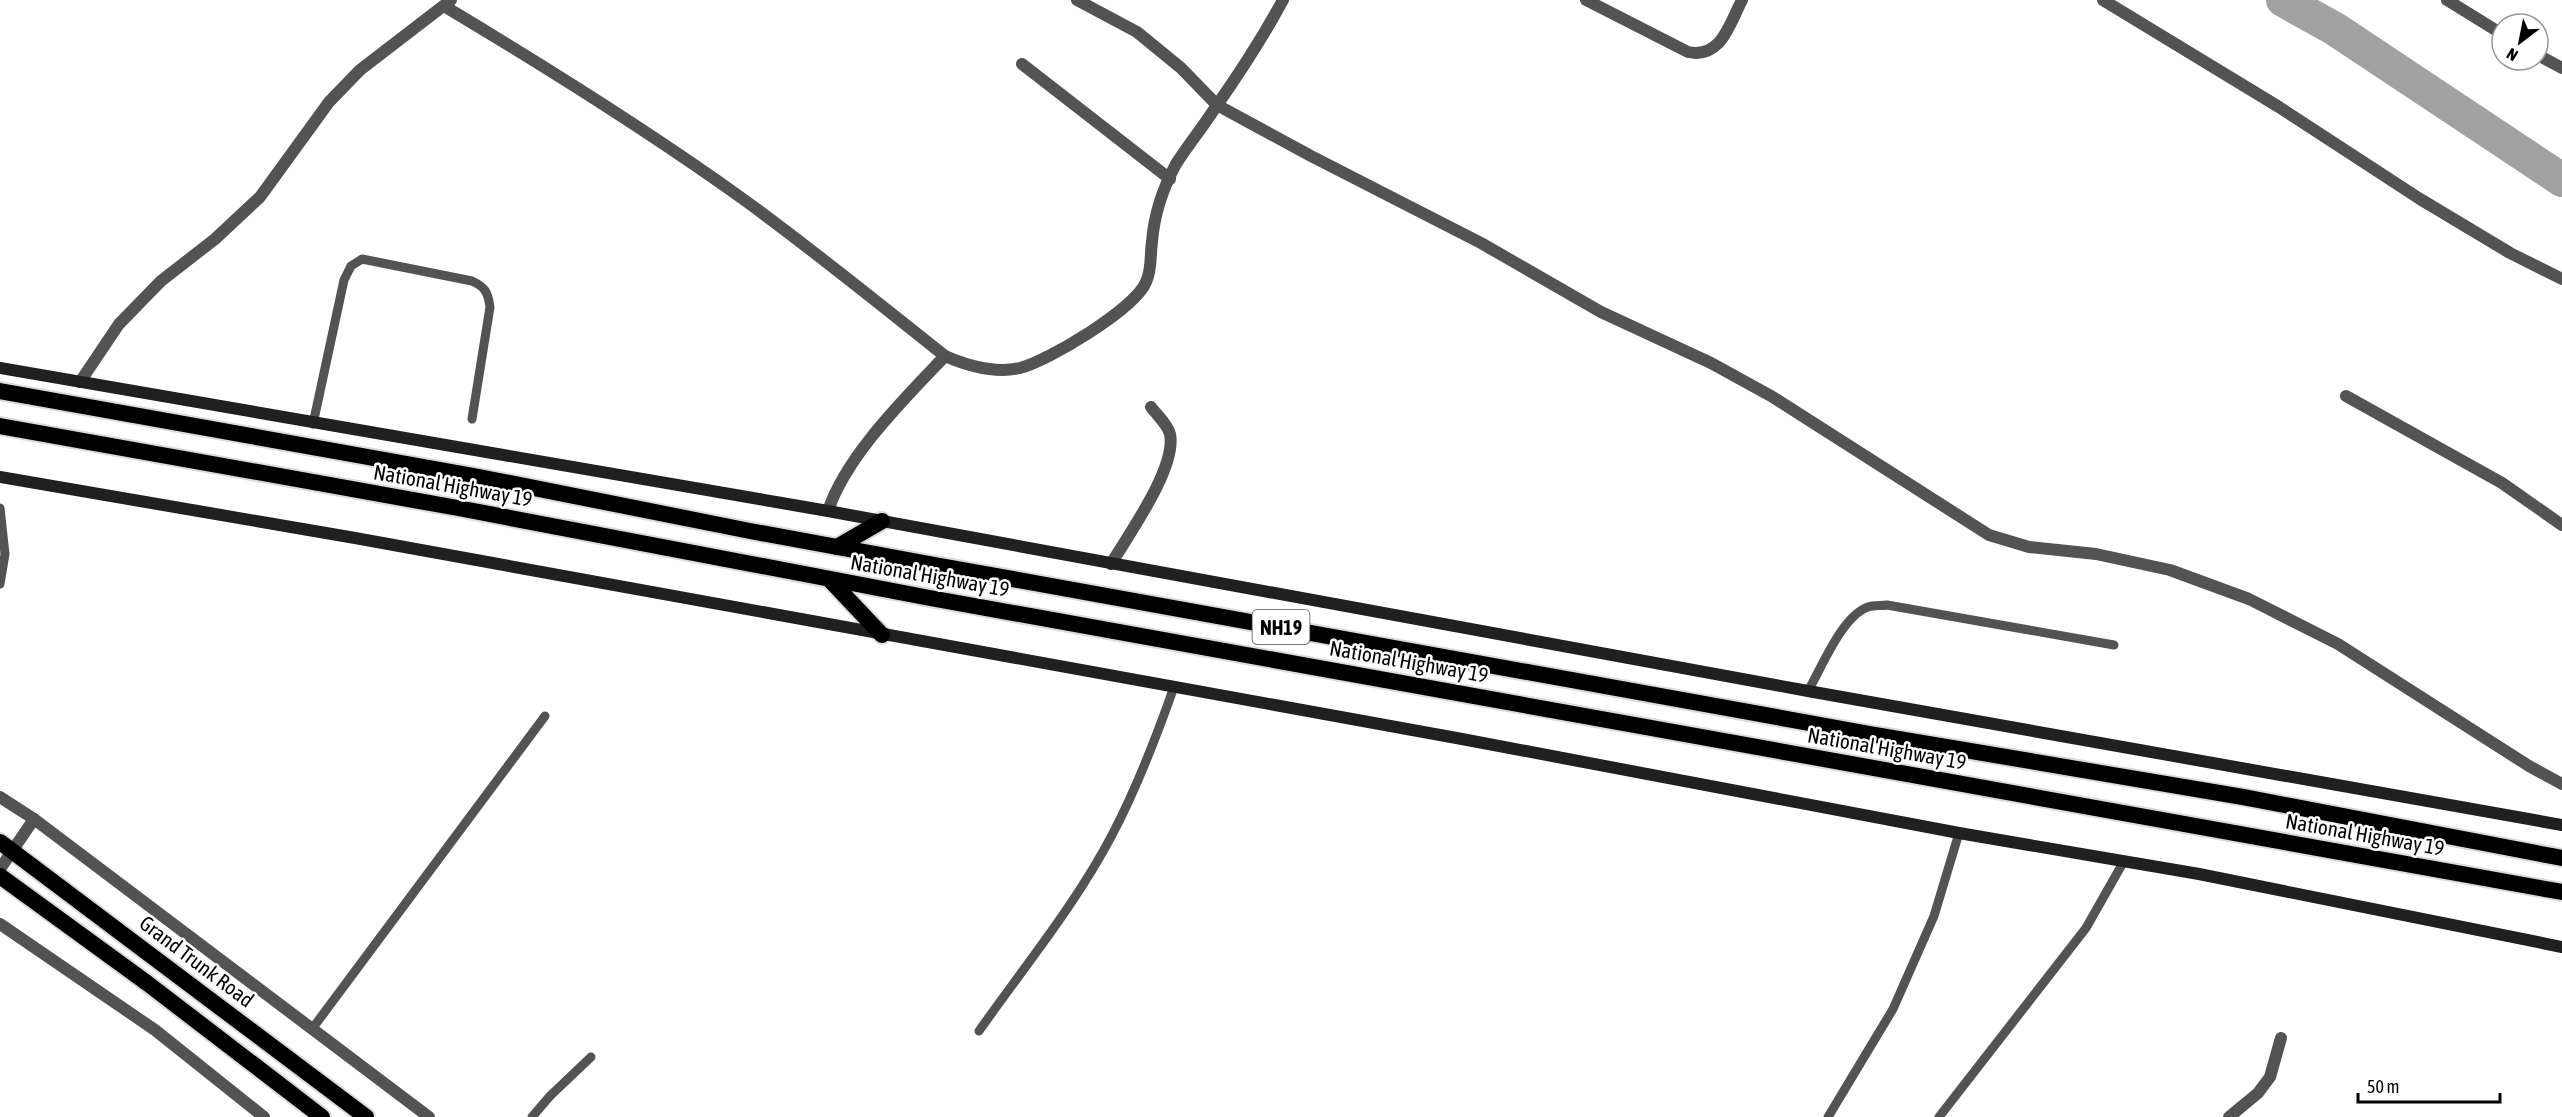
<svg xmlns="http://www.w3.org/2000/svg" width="2562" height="1117" viewBox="0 0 2562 1117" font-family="'Asap Condensed',sans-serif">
  <rect width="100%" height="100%" fill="#fff"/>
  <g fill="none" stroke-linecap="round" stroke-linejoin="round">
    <path stroke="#a1a1a1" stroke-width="34" d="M2283,0L2335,29L2562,180"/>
    <defs>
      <g id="trunk">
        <path d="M0,391L474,476L750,531L935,565L1870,734L2243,797L2562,858"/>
        <path d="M0,426L458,508L930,598L2562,892"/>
        <path d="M837,547L882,521"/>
        <path d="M830,580L882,635"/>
        <path d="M0,842L366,1117"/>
        <path d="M0,876L147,983L322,1117"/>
      </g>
    </defs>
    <use href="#trunk" stroke="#dbdbdb" stroke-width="20"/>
    <g stroke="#535353" stroke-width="9">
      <path d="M313,424L344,280L351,266L362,259L472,281C485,287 488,292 490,307L472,419"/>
      <path d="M0,508L5,554L0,584"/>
      <path d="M1808,691C1822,667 1842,616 1868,607C1874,605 1881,606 1887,605L2114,645"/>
      <path d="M312,1029L545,716"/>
      <path d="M979,1031C1024,967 1076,904 1112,835C1137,788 1156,738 1174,687"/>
      <path d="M532,1117L550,1096L591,1057"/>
      <path d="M1828,1117L1893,1009L1934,916L1959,833"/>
      <path d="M1939,1117L2086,928L2124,861"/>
    </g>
    <g stroke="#535353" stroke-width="12">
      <path d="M1077,0L1137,32L1181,68L1217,105L1311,156L1481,243L1601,312L1711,363L1771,396L1989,535L2029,547L2096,554L2170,570L2249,599L2338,644L2529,766L2562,784"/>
      <path d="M1586,0L1688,52C1721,59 1729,25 1742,0"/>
      <path d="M2103,0L2279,107L2420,199L2510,253L2562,279"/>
      <path d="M2447,0L2502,34"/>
      <path d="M444,6C546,67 647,130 743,199C812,249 878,303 945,356C968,366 994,374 1020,368C1048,361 1135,309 1146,282C1152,270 1150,255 1152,242C1154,215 1163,188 1176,164C1188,145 1203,127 1215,108C1239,74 1263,37 1283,0"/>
      <path d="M2538,55L2562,68"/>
      <path d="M1022,64L1170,179"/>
      <path d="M80,382L119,324L161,281L215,239L260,197L329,102L360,70L451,0"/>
      <path d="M2346,396L2502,483L2562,525"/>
      <path d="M828,511C846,456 905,398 945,356"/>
      <path d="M1111,564C1129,534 1177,467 1170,434C1168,425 1157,415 1151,407"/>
      <path d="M0,797L34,819L429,1117"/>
      <path d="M0,869L34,819"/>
      <path d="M0,924L155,1030L264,1117"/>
      <path d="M2229,1117L2258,1093L2270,1077L2281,1038"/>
    </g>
    <g stroke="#202020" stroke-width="12">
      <path d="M0,368L828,511L1808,691L2562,825"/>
      <path d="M0,477L355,538L1462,739L1959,833L2199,874L2562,947"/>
    </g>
    <use href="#trunk" stroke="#000" stroke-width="16"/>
  </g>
  <g text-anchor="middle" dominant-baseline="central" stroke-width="5" stroke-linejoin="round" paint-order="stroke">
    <rect fill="#fff" stroke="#4c4c4c" stroke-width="1.5" x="1252.5" y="610" width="57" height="34" rx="4.5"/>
    <g font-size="20" font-weight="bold" fill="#000">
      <text x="1281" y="627">NH19</text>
    </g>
    <g font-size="21" fill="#000" stroke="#fff">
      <text transform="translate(453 485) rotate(10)">National Highway 19</text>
      <text transform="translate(930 575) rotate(10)">National Highway 19</text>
      <text transform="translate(1409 661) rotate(10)">National Highway 19</text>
      <text transform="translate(1887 748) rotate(10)">National Highway 19</text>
      <text transform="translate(2365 834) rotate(10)">National Highway 19</text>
      <text transform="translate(197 961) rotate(37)">Grand Trunk Road</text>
    </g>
  </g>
  <g transform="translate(2520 42) rotate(212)"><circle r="28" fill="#ffffff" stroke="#999999" stroke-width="1.5"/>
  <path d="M0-4.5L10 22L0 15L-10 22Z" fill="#000000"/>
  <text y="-9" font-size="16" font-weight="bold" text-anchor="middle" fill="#000000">N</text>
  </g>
  <path d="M2358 1093v9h142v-9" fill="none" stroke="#000000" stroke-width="3"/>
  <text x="2367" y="1093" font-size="18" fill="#000000" stroke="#ffffff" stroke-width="4.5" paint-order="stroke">50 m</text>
</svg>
